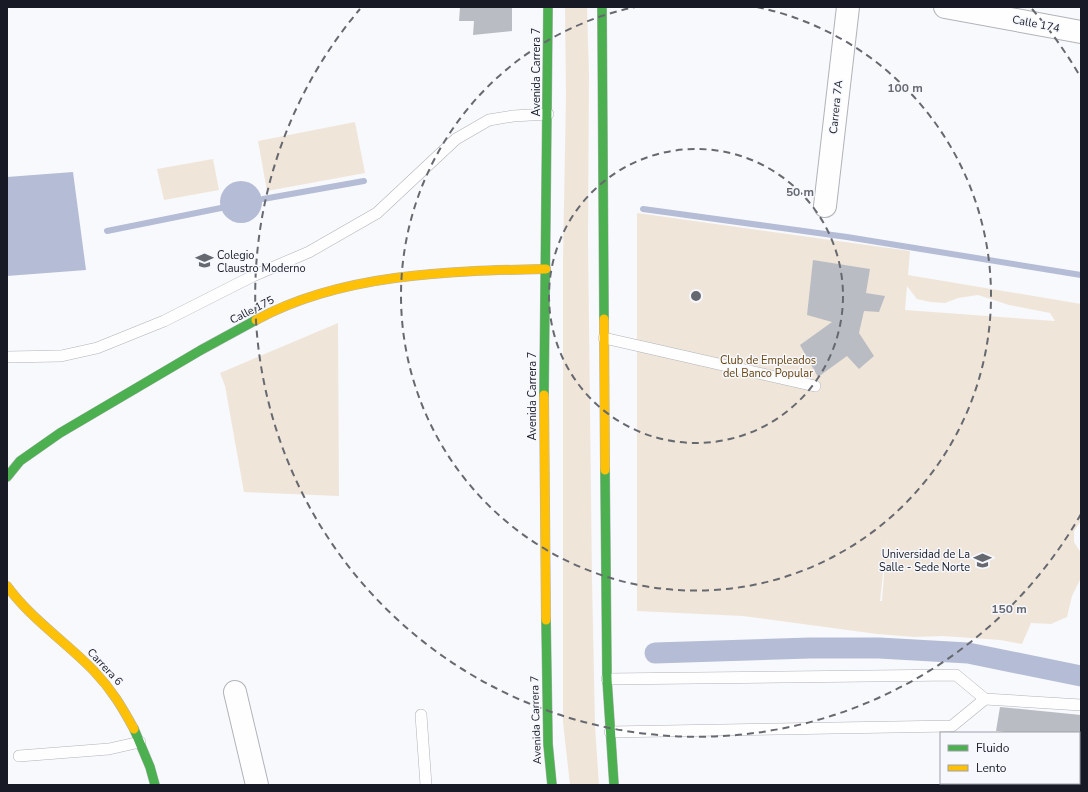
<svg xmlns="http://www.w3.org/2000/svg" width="1088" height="792" viewBox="0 0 1088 792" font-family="'Nunito Sans',sans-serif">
  <rect width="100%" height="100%" fill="#f8f9fc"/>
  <g fill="#f0e5d9" fill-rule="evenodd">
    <path d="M565,7H587L589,75L588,239L592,579L595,726L599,785H570L563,722V259L566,95Z"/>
    <path d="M355,122L365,173L267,191L258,141Z"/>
    <path d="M213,159L219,190L164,200L157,169Z"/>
    <path d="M637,213L910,251L908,275L1081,304V521L1074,531V542L1081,553V578L1072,596L1067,617L1051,624L1031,623L1022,644L1000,640L943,636L915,637L877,634L743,616L637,611ZM907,286L917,299L930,302L945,303L958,298L978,295L1009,305L1050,313L1055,321L905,310ZM887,536L882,601H880Z"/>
    <path d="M338,323L339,496L244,492L225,386L220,373Z"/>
  </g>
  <g fill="#b5bcd6">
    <path d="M73,172L86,270L7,276V177Z"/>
    <circle cx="241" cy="202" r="21"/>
  </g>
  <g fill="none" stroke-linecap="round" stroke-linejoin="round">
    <g stroke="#b5bcd6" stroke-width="6">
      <path d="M263,199L364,181"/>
      <path d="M643,209L847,237L1081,275"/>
      <path d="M107,231L221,208"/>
    </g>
    <path stroke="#b5bcd6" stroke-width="21" d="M655,653L810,648H879L968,653L1081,676"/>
  </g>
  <g fill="#babcc4">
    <path d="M460,7H512V31L473,35L474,21H459Z"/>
    <path d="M813,260L870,269L866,293L885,296L879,312L864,311L859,333L874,356L859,369L847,356L818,377L800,345L832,322L807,315Z"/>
    <path d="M1000,707L1081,715V785H1064L1065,783H1079V733H1014L996,731Z"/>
  </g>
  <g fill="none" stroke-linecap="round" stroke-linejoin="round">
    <defs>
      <g id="lane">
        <path d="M604,338L815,386"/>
        <path d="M7,357L61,356L97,348L164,321L253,276L309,252L377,213L456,139L489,120L513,116L548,114"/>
        <path d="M607,679L956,675L985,699L1081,705"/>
        <path d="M421,715L426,785"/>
        <path d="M610,732L952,726L985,699"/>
        <path d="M19,756L109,749L140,742"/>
      </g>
      <g id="street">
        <path d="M945,7L1081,32"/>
        <path d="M825,206L848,7"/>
        <path d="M235,692L257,785"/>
      </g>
      <g id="fast">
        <path d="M602,7L604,319"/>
        <path d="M544,395L548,7"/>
        <path d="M605,470L607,679L614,785"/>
        <path d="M7,477L20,461L60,433L201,350L256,320"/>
        <path d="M546,620L548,744L552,785"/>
        <path d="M134,729L150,767L155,785"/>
      </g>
      <g id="slow">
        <path d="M604,319L605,470"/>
        <path d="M256,320C342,273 451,271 546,269"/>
        <path d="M544,395L546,620"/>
        <path d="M7,586C31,619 66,642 94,671C112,690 122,707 134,729"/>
      </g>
    </defs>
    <use href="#lane" stroke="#b1b3b9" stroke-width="12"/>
    <use href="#street" stroke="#b1b3b9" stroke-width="24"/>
    <use href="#fast" stroke="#b1b3b9" stroke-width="10"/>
    <use href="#slow" stroke="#b1b3b9" stroke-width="10"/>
    <use href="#lane" stroke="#fefeff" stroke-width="11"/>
    <use href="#street" stroke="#fefeff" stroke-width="22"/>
    <use href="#fast" stroke="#4caf50" stroke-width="9"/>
    <use href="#slow" stroke="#ffc107" stroke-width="9"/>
  </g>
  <g fill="none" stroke="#666970" stroke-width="2" stroke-dasharray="7 5">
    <circle cx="696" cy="296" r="147"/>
    <path d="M757 7A295 295 0 1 1 635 7"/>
    <path d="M1081 514A442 442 0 1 1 360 9M1032 9A442 442 0 0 1 1081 78"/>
  </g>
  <defs>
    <symbol id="school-bare" viewBox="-9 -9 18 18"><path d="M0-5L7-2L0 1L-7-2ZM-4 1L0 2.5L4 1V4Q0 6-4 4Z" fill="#666970" stroke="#f6f8fe" stroke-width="2.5" paint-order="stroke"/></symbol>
    <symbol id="university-bare" viewBox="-9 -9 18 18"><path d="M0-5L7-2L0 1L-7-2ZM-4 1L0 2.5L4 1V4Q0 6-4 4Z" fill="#666970" stroke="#f6f8fe" stroke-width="2.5" paint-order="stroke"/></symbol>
  </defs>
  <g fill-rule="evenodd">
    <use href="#school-bare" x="192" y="248" width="25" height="25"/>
    <use href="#university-bare" x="970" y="548" width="25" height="25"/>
  </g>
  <g text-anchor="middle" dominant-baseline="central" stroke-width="3" stroke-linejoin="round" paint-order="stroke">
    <g font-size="11" fill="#181b25" stroke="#f6f8fe">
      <text transform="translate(1036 24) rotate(11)">Calle 174</text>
      <text transform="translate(536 72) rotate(-90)">Avenida Carrera 7</text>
      <text transform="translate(836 107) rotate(-84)">Carrera 7A</text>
      <text transform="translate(252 310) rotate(-27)">Calle 175</text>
      <text transform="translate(532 396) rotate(-90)">Avenida Carrera 7</text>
      <text transform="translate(105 667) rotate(47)">Carrera 6</text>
      <text transform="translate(536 720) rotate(-92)">Avenida Carrera 7</text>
    </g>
    <g font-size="11" fill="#181b25" stroke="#f6f8fe" text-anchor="start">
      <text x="217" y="255">Colegio<tspan x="217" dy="13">Claustro Moderno</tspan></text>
      <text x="970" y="554" text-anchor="end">Universidad de La<tspan x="970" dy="13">Salle - Sede Norte</tspan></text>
    </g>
    <g font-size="11" fill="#69450d" stroke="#f6f8fe">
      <text x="768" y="360">Club de Empleados<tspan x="768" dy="13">del Banco Popular</tspan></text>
    </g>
  </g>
  <circle cx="696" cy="296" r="6" fill="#666970" stroke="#f6f8fe" stroke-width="2"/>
  <g font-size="12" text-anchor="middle" font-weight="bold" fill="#666970" stroke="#f6f8fe" stroke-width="3" stroke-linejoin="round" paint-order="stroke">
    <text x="905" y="92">100 m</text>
    <text x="800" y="196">50 m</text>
    <text x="1009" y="613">150 m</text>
  </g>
  <rect width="1088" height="792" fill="none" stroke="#181b25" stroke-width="16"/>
  <rect x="940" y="732" width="140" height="52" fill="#f6f8fe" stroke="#9da0a7"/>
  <rect x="948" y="745" width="20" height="6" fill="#4caf50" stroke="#9da0a7"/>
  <text x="976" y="752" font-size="12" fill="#181b25">Fluido</text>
  <rect x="948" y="765" width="20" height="6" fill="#ffc107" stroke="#9da0a7"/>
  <text x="976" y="772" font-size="12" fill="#181b25">Lento</text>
</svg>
